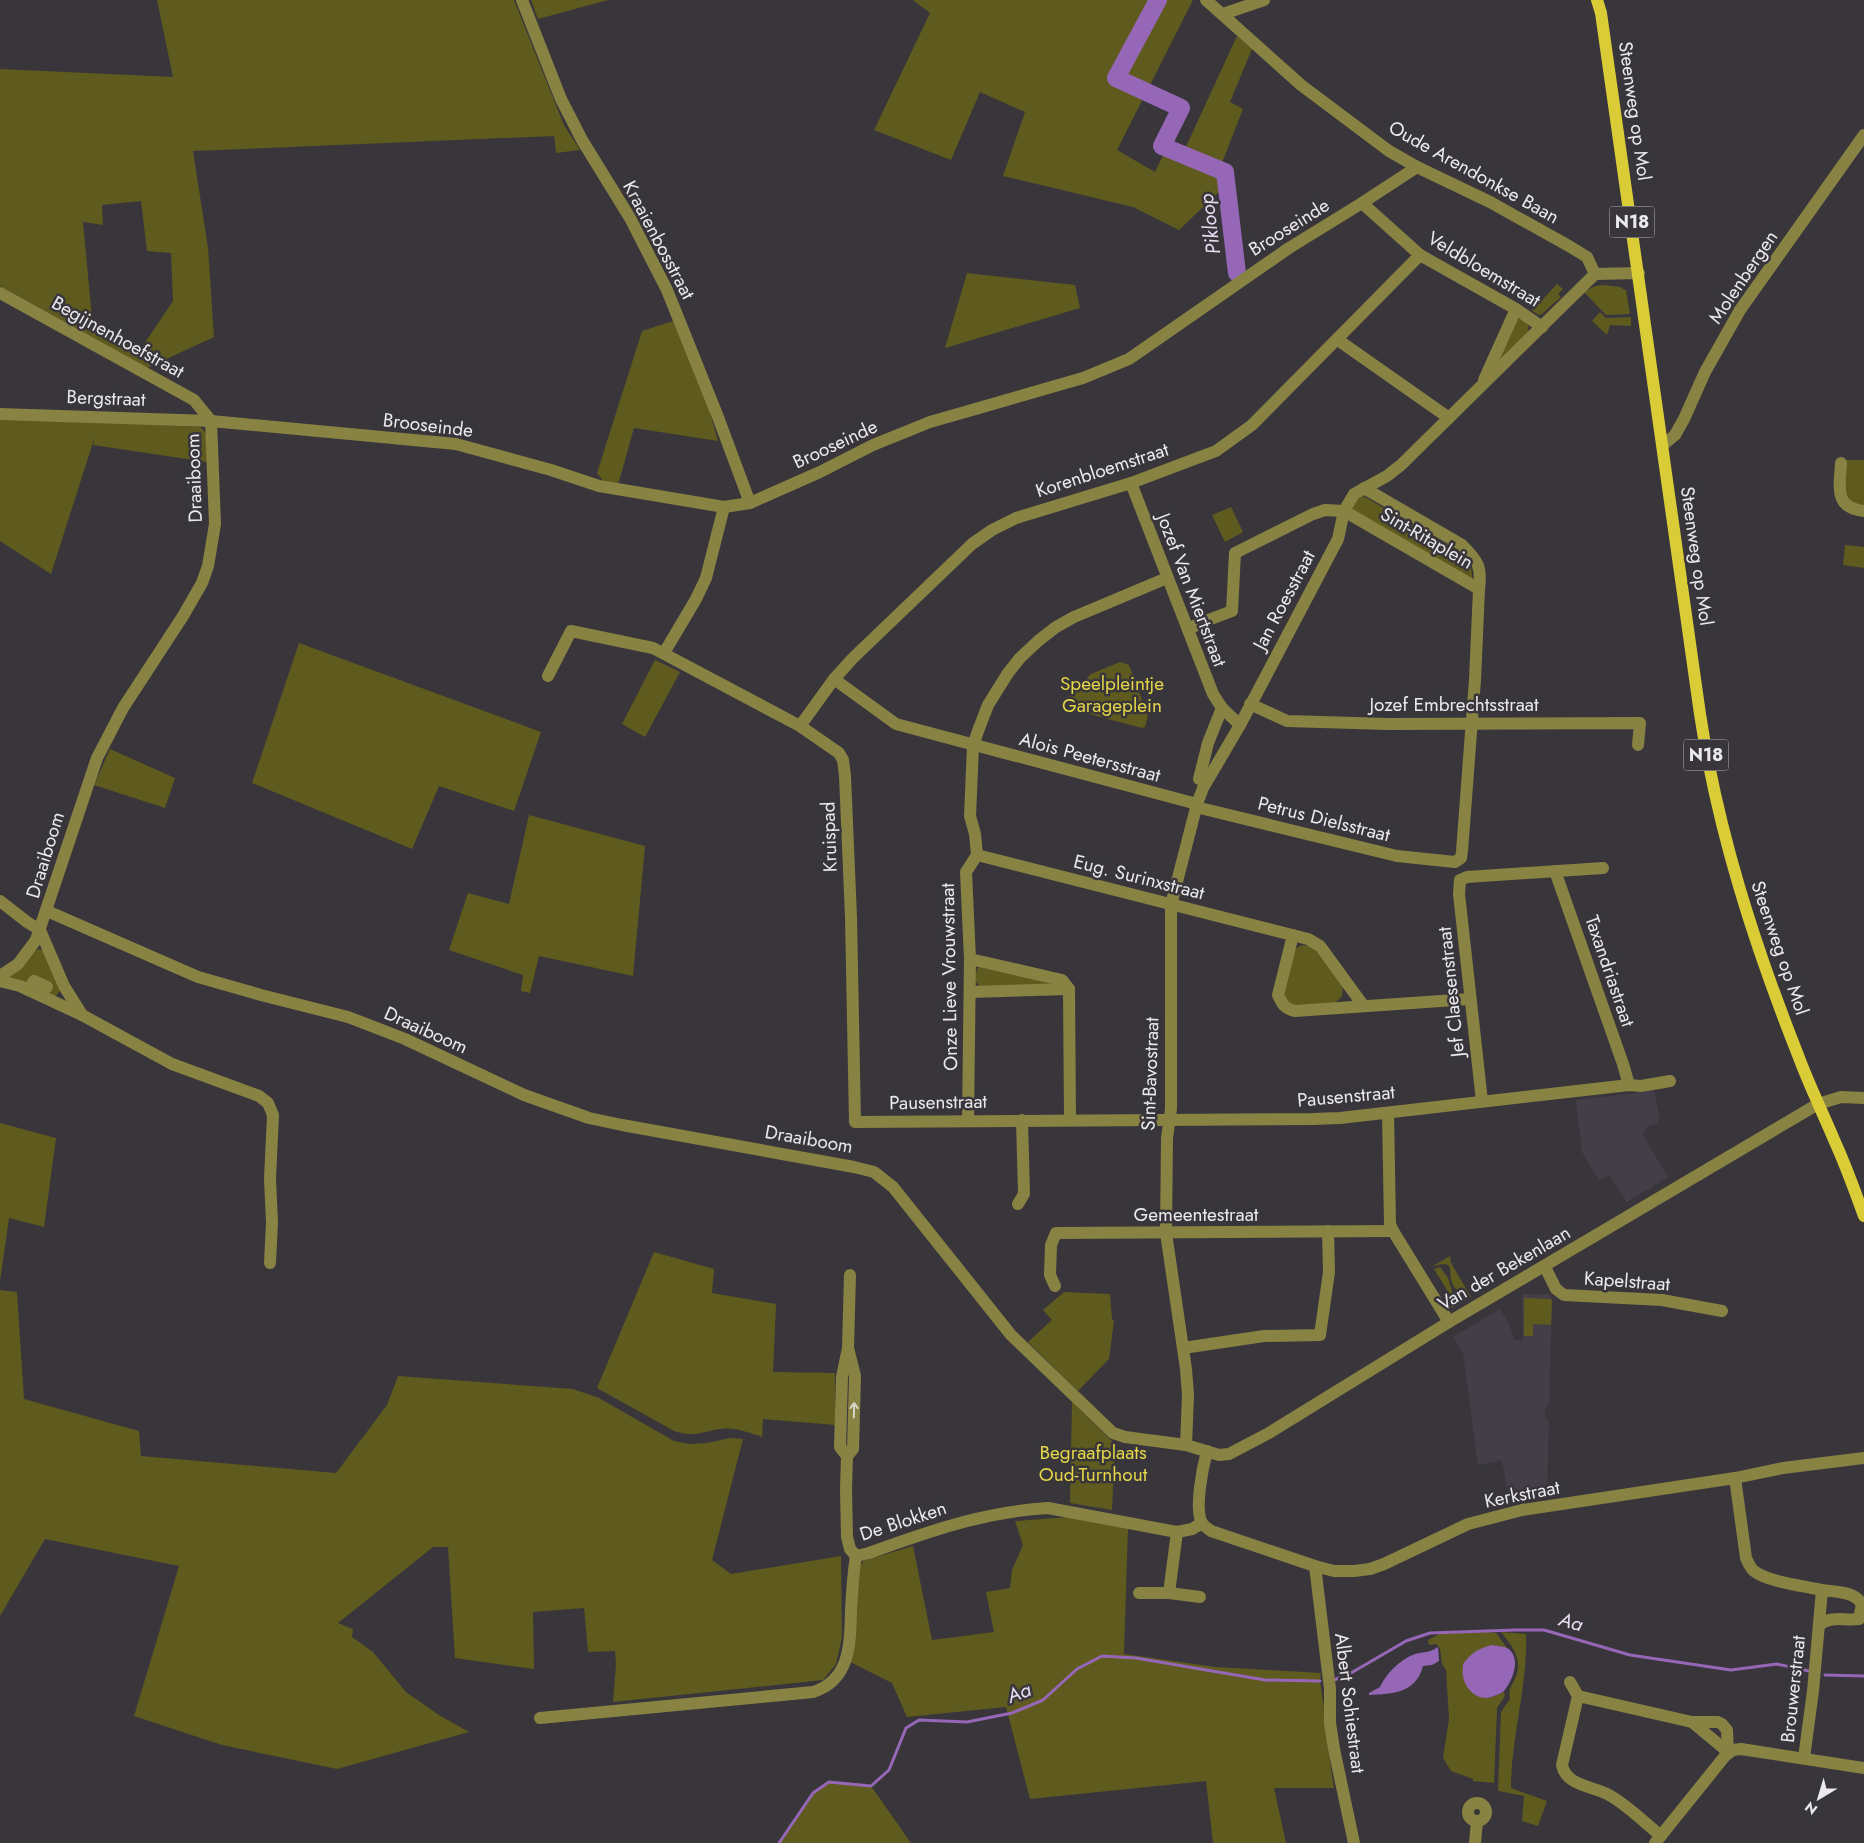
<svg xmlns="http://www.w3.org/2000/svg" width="1864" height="1843" viewBox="0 0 1864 1843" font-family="Jost,sans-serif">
  <rect width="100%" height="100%" fill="#38363b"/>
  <g fill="#443e48">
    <path d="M1654,1091L1660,1118H1658V1124L1650,1125L1642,1134L1668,1177L1659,1182V1184H1656L1649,1190H1646L1627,1202L1609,1175L1599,1180L1582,1152L1576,1100Z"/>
    <path d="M1522,1294H1549L1552,1299L1549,1404L1545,1409V1418L1549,1421L1547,1491L1526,1493L1527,1500L1509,1501L1502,1460L1478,1465L1463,1353L1453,1337L1500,1309L1508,1322L1515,1340H1523Z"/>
  </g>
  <g fill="#5f5a1d" fill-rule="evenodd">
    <path d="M157,0H514L564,125L580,150L556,153L554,136L193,151L208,248L214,337L147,368L0,286V69L173,77ZM141,201L147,251L171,253L173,301L142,347L92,318L83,222L103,225L102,205Z"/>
    <path d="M531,0H608L538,19Z"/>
    <path d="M913,0H1193L1117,150L1155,172L1168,145L1184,151L1237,36L1252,49L1230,102L1243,109L1218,173L1224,180L1219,192L1179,230L1133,207L1003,176L1025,112L980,92L951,160L874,130L930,13Z"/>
    <path d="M967,273L1075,285L1080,308L945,348Z"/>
    <path d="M1557,284L1563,289L1558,294L1561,297L1542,314L1539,315L1532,311Z"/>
    <path d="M1604,285L1621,287L1623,289L1626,290L1630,314L1606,315L1584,292L1595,286Z"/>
    <path d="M1600,312L1606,318L1631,317V326L1610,325L1607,335L1592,321Z"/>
    <path d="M1519,319C1527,320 1530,325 1528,332L1496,364L1516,321Z"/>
    <path d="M676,320L701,381L718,441L634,428L618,485L604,482L597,473L642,331Z"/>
    <path d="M0,417L200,427C210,432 207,452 207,462L93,445L95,436L51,574L0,541Z"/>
    <path d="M1846,460H1864V505L1852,504L1844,492Z"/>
    <path d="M1363,496L1462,553L1471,568L1473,581L1351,512L1357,498Z"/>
    <path d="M1231,507L1243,532L1225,542L1212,515Z"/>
    <path d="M1845,545L1864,547V568L1843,565Z"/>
    <path d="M299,643L541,732L514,811L439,786L412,849L252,783Z"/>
    <path d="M655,660L680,672L645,737L622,724Z"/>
    <path d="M1120,662L1129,665L1148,716L1145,727L1142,728L1063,707L1062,703L1091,674Z"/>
    <path d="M110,749L175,778L165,808L94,785Z"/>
    <path d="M529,815L645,846L633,976L539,956L530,993L521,991L523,975L449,950L468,893L509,904Z"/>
    <path d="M1302,945L1313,947L1343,986L1342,996L1335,1003L1296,1007L1289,1003L1283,995L1293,950Z"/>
    <path d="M38,949L44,950L60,991L55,997L1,979Z"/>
    <path d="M978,967L1058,984L979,986L974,979Z"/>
    <path d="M0,1123L56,1138L44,1227L9,1218L0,1281Z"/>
    <path d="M654,1252L714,1269L712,1293L776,1304L773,1372L835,1373V1425L763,1419L762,1437C750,1433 735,1427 722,1429C702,1431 696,1438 674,1431L597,1388Z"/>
    <path d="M1450,1256L1451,1263L1471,1297L1468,1299C1463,1294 1457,1292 1453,1285C1446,1270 1458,1260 1433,1266Z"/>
    <path d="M1440,1267L1448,1278L1453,1294L1466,1300L1452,1308L1451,1306L1455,1303L1434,1269Z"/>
    <path d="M0,1290L17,1292L24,1399L139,1431L141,1456L336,1473L387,1405L398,1376L573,1389L599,1398L674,1441L689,1444L707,1443L730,1438L743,1439L712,1560L731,1574L841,1556L842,1637L836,1664L823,1680L613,1702L616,1665L615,1651L588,1652L584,1608L533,1612L534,1669L455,1658L448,1547H433L338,1623L353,1629L352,1637L373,1652L406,1692L439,1715L469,1732L337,1769L222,1745L134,1716L179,1566L45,1539L0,1616Z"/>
    <path d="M1064,1292L1110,1294L1112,1319L1114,1321L1109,1359L1078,1391L1028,1342L1052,1320L1043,1310Z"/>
    <path d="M1524,1298L1551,1299L1552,1302L1551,1325L1533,1324V1336H1524Z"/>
    <path d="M1072,1402L1115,1444L1112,1510L1070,1503Z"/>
    <path d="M1069,1517L1128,1528L1124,1654L1215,1667L1321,1673L1320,1681L1329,1741L1327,1742L1334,1788H1274L1286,1843H1213L1206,1781L1030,1799L1006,1707L907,1717L892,1683L850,1662L860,1567L863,1561L913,1546L932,1640L994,1632L986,1592L1010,1588L1012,1570L1023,1545L1015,1521Z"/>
    <path d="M1488,1632L1496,1633L1507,1648L1492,1645L1489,1698L1504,1692L1505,1696L1497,1708L1494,1783L1473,1781V1779L1451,1771L1443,1758L1449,1719L1446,1670L1442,1664L1440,1648L1436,1644L1429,1645L1428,1640L1441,1633Z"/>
    <path d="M1501,1632L1526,1634C1528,1686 1511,1736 1511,1788L1547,1801L1538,1826L1522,1821L1524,1796L1499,1791L1498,1789L1501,1712L1510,1699C1508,1687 1512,1687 1516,1676C1523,1658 1511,1645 1501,1632Z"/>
    <path d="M829,1782L871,1786L911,1843H779L813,1793Z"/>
  </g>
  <g fill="#9767b7">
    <path d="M1492,1645C1496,1646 1503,1646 1507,1648C1522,1657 1513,1680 1504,1691C1502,1693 1497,1695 1494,1696C1480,1703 1465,1690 1463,1676C1462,1672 1463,1668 1463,1664C1471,1653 1479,1648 1492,1645Z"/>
    <path d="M1438,1647L1439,1661L1432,1665L1423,1666C1416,1693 1393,1694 1369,1695V1693L1380,1687C1387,1673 1399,1660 1415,1654C1425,1651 1427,1654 1438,1647Z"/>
  </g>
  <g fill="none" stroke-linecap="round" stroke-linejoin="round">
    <g stroke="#9767b7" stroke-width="3">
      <path d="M1825,1675L1864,1676"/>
      <path d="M1334,1680L1351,1673L1406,1641L1430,1633L1515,1630H1544L1630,1655L1731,1670L1777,1664L1809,1671"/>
      <path d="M779,1843L813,1793L829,1782L871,1786L889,1770L906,1728L919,1720L967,1722L1012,1713L1043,1700L1077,1669L1102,1656L1136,1658L1265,1680L1320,1681"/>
    </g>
    <path stroke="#9767b7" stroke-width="18" d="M1158,0L1116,78L1181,108L1162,146L1225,172L1237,273"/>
    <g stroke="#888243" stroke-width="12">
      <path d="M522,0L561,99L582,140L630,218L667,290L718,417L750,503"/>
      <path d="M1206,0L1301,85L1389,151L1417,167L1490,202L1569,246L1587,257L1595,274L1639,273"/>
      <path d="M1223,14L1264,0"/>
      <path d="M1362,203L1420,255L1516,309L1542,327"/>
      <path d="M0,293L194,400L211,421"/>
      <path d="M1338,340L1449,418"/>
      <path d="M1484,380L1516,309"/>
      <path d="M0,414L211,421L456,444L551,470L599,486L724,507L750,503L820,472L873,445L930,422L1083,378L1129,359L1289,248L1362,203L1417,167"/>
      <path d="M1663,445L1675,435L1684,419L1705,372L1740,310L1864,135"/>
      <path d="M1841,463C1840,486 1833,508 1864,511"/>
      <path d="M1131,483L1213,694L1222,708L1240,725"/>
      <path d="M1188,629L1203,622L1232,611L1235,553L1313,514L1325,510L1344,511L1479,589C1482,567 1478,561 1462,545L1364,488"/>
      <path d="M664,653L696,599L706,578L724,507"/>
      <path d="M548,676L571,631L653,648L800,726L839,753L843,760L845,776L851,917L855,1122L1313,1119L1340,1118L1629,1085L1641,1086L1670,1081"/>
      <path d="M834,679L896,724L1197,804L1200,808L1397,856L1455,862L1461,858L1462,851L1475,680L1479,589"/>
      <path d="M1250,704L1287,721L1388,724L1640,723L1638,745"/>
      <path d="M800,726L834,679L853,658L972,544L992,530L1016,518L1131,483L1216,451L1252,425L1420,255"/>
      <path d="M1199,779L1208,743L1222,708"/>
      <path d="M977,855L1308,939L1320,946L1363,1005"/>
      <path d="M1555,871L1623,1064L1629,1085"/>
      <path d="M0,901L27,922L40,930L64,986L82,1015"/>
      <path d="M47,911L198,977L261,995L348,1017L405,1039L524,1095L589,1118L622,1125L854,1167L874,1172L893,1187L1011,1335L1113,1433L1125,1437L1186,1445L1219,1455L1229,1454L1269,1433L1449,1322L1818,1104L1841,1097L1864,1098"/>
      <path d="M1293,935L1278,995C1282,1004 1285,1009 1295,1011L1470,999"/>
      <path d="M970,959L1062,980L1069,989L1070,1120"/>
      <path d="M0,976L18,964L36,940L97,758L123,708L183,616L202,583L208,566L215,524L211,421"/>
      <path d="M0,981L20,986L82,1015L172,1064L259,1096L268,1103L273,1115L270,1179L272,1222L270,1263"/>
      <path d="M28,990L34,981L47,987"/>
      <path d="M970,992L1069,989"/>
      <path d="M1482,1101L1459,894L1460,880L1467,877L1603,868"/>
      <path d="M1388,1113L1390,1224L1393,1231L1449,1322"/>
      <path d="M968,1120L970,959L966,872L977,855L975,834L970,816L973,746L978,731L988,705L1008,673L1020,658L1038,641L1056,627L1074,617L1167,578"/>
      <path d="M1018,1204L1024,1194L1022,1120"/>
      <path d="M1545,1267L1556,1289L1564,1295L1662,1300L1722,1311"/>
      <path d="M1055,1286L1050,1275L1051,1245L1056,1233L1393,1231"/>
      <path d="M848,1348L855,1376L853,1449L847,1456L846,1489L847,1537L850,1549L856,1556"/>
      <path d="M1183,1348L1264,1336L1320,1335L1329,1272L1328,1231"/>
      <path d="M1186,1445L1188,1395L1186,1369L1166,1233L1167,1138L1171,1109V905L1197,804L1203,788L1240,725L1338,539L1344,511L1354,494L1387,476L1401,465L1595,274"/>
      <path d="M1207,1451C1203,1466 1194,1509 1202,1523C1203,1526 1208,1528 1211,1531L1315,1566L1334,1571H1354L1370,1569L1384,1564L1468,1524L1522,1510L1735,1478L1783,1468L1864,1458"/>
      <path d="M847,1456L840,1447L842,1377L848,1348L850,1275"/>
      <path d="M1735,1478L1746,1558C1748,1562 1750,1568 1754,1571C1768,1582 1804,1586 1822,1590L1813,1691L1804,1758"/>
      <path d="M856,1556L869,1553C930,1531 983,1512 1048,1508L1177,1532L1192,1529L1202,1523"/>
      <path d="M1315,1566L1330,1689V1723L1334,1749L1354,1843"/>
      <path d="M1139,1593H1169L1200,1597"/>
      <path d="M1169,1593L1177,1532"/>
      <path d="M1819,1625C1831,1615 1845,1621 1859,1619L1862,1604C1854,1591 1836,1592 1822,1590"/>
      <path d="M1570,1682L1578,1696"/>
      <path d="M540,1718L813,1692C851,1680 850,1643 851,1610C852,1592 853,1574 856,1556"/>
      <path d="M1692,1722L1728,1752"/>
      <circle cx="1477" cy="1812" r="9"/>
      <path d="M1661,1836C1645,1823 1626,1804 1609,1795C1593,1786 1566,1786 1562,1765L1578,1696L1692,1722H1718L1722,1724L1727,1730L1728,1752"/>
      <path d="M1475,1843L1477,1821"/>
      <path d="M1655,1843L1725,1756L1733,1750L1741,1749L1864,1768"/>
    </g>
    <path stroke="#dacc36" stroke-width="12" d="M1597,0L1601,13L1700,714C1718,832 1754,944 1798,1055C1809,1085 1823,1113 1835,1142C1846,1166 1855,1191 1864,1216"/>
  </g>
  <defs><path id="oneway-shaft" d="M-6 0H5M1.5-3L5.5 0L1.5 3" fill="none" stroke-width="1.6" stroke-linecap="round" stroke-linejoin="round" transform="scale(1.25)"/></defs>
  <use stroke="#d7d4ca" href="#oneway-shaft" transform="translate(854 1410) rotate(-89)"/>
  <g text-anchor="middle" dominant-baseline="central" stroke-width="5" stroke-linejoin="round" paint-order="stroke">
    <g fill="#38363b" stroke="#b5b3b7" stroke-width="1">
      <rect x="1609.5" y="206.5" width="45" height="31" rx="4"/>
      <rect x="1683.5" y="739.5" width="45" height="31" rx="4"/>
    </g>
    <g font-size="18" font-weight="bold" fill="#ebe9ec">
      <text x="1632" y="222">N18</text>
      <text x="1706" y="755">N18</text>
    </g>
    <g font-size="19" fill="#ebe9ec" stroke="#38363b">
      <text transform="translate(1635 111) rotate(82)">Steenweg op Mol</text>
      <text transform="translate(1474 172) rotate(29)">Oude Arendonkse Baan</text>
      <text transform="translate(1289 227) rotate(-32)">Brooseinde</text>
      <text transform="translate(659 240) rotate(62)">Kraaienbosstraat</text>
      <text transform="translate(1484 269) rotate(31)">Veldbloemstraat</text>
      <text transform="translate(1743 277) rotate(-56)">Molenbergen</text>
      <text transform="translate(118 337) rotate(29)">Begijnenhoefstraat</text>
      <text transform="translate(106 398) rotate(2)">Bergstraat</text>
      <text transform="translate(428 425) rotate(7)">Brooseinde</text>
      <text transform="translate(835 444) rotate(-25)">Brooseinde</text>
      <text transform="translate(1102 470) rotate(-18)">Korenbloemstraat</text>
      <text transform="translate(194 478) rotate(-92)">Draaiboom</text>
      <text transform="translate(1427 538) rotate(30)">Sint-Ritaplein</text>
      <text transform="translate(1697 556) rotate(82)">Steenweg op Mol</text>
      <text transform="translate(1192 590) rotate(69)">Jozef Van Miertstraat</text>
      <text transform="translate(1284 600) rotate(-62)">Jan Roesstraat</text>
      <text x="1454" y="704">Jozef Embrechtsstraat</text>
      <text transform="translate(1090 757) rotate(15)">Alois Peetersstraat</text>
      <text transform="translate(1324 819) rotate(14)">Petrus Dielsstraat</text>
      <text transform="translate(829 837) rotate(-92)">Kruispad</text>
      <text transform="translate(45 855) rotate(-73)">Draaiboom</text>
      <text transform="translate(1139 877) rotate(14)">Eug. Surinxstraat</text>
      <text transform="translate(1780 948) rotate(71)">Steenweg op Mol</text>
      <text transform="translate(1610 971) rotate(71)">Taxandriastraat</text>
      <text transform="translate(949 977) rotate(-91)">Onze Lieve Vrouwstraat</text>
      <text transform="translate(1451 992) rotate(-96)">Jef Claesenstraat</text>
      <text transform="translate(426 1030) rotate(24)">Draaiboom</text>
      <text transform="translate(1150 1074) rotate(-88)">Sint-Bavostraat</text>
      <text transform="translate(1346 1096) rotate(-5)">Pausenstraat</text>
      <text transform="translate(938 1102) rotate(-1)">Pausenstraat</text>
      <text transform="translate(809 1139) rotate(10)">Draaiboom</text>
      <text x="1196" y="1214">Gemeentestraat</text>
      <text transform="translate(1504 1268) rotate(-30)">Van der Bekenlaan</text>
      <text transform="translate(1627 1281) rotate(4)">Kapelstraat</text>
      <text transform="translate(1522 1494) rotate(-11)">Kerkstraat</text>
      <text transform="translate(903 1521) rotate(-18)">De Blokken</text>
      <text transform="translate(1793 1689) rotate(-84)">Brouwerstraat</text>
      <text transform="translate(1350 1703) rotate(83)">Albert Sohiestraat</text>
    </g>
    <g font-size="19" fill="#e4d647" stroke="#38363b">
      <text x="1112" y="683">Speelpleintje<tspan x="1112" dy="22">Garageplein</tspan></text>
      <text x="1093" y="1452">Begraafplaats<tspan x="1093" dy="22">Oud-Turnhout</tspan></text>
    </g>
    <g font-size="20" font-style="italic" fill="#e8dcf2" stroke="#38363b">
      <text transform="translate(1210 224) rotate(-97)">Pikloop</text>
      <text transform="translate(1571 1622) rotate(16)">Aa</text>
      <text transform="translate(1019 1693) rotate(-21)">Aa</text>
    </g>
  </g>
  <g transform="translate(1819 1798) rotate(218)" stroke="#38363b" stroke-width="4" paint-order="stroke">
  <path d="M0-4L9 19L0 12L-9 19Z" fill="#ebe9ec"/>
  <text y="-8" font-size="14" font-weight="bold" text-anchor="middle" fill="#ebe9ec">N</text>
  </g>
</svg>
